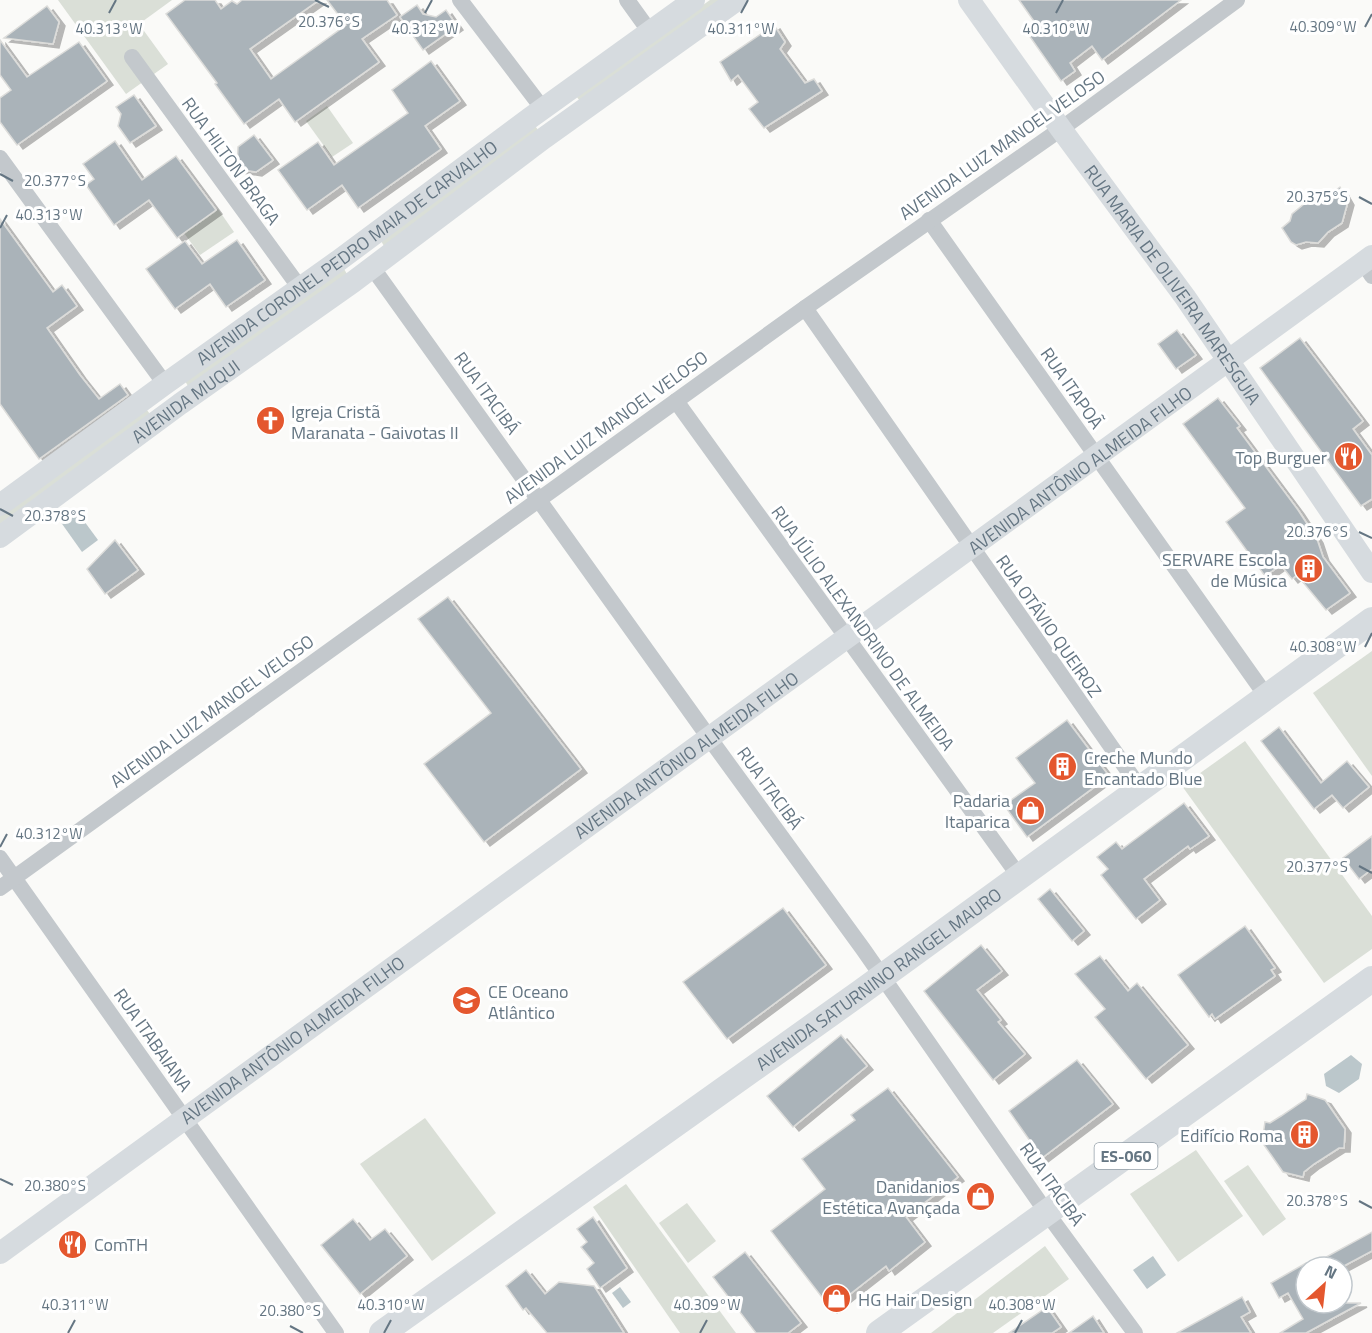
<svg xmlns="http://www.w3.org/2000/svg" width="1372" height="1333" viewBox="0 0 1372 1333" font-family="'Titillium Web',sans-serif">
  <defs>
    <filter id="shadow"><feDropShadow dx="6" dy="4" stdDeviation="0" flood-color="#0004"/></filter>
  </defs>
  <rect width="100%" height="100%" fill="#fafaf8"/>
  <g fill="#dadfd7">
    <path d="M58,0H172L139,24L168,64L126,94Z"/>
    <path d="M710,0H721L580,101L576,96Z"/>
    <path d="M327,106L353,143L332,157L306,121Z"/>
    <path d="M535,126L539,131L384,246L381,241Z"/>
    <path d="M218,209L234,232L200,255L184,233Z"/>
    <path d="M344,269L347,274L188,386L185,381Z"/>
    <path d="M146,409L150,414L0,524V516Z"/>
    <path d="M1372,651V776L1313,693Z"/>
    <path d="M1245,741L1372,916V949L1324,983L1182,786Z"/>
    <path d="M425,1118L496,1213L432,1261L360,1164Z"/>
    <path d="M1196,1150L1243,1216L1178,1262L1130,1194Z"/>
    <path d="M1248,1165L1286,1219L1263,1236L1224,1181Z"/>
    <path d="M626,1184L736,1333H680L593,1207Z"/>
    <path d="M687,1203L716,1241L688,1263L659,1223Z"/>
    <path d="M1045,1246L1069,1279L993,1333H931Z"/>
  </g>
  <g fill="#bbc7cb">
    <path d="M76,510L98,540L82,552L60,521Z"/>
    <path d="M1351,1055L1362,1064L1359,1079L1339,1093L1326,1086L1324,1074Z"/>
    <path d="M1153,1256L1166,1275L1147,1289L1133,1270Z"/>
    <path d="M620,1287L631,1302L623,1308L612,1293Z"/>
  </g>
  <g fill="#aab3b9" stroke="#dcdcda" stroke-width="1.5" filter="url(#shadow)">
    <path d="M185,0H215L221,9L232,1L237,4L242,0H319L250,49L271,79L346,25L327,0H387L397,15L362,39L379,62L295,122L279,99L244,124L215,84L217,83L166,14Z"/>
    <path d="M1019,0H1181L1102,60L1092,46L1070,63L1075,71L1061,81L1026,31L1036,24Z"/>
    <path d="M417,5L423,14L436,17L446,10L457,26L423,50L400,17Z"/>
    <path d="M47,6L59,22L53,44L4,38Z"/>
    <path d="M774,25L785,42L780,49L805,83L814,79L822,91L764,128L749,109L758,102L738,75L731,81L720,62Z"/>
    <path d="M0,40L27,77L79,42L107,81L17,145L0,122V98L11,90L0,75Z"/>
    <path d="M431,61L460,101L425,126L441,149L358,208L342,185L307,210L278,170L318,142L334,165L408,113L392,90Z"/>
    <path d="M134,95L156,126L130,143L118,126L121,114L116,107Z"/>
    <path d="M254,135L273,160L256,172L237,169L238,147Z"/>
    <path d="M115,141L142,180L176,156L216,210L177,238L149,200L114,225L86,185L94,179L83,164Z"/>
    <path d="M1340,187L1348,201L1342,223L1328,232L1318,243L1306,242L1296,245L1291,242L1282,228L1290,221L1292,214L1321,190L1332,193Z"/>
    <path d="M0,219L53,292L62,285L77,306L47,328L80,375L99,399L120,384L128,395L39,459L0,404Z"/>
    <path d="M237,240L265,280L226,307L210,284L175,309L146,269L185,241L202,264Z"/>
    <path d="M1177,330L1196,355L1176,369L1158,344Z"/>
    <path d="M1300,338L1363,421L1353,429L1372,455V499L1361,506L1260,368Z"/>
    <path d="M1218,398L1240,426L1237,428L1298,510L1317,539L1323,557L1350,593L1326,610L1297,575L1292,579L1281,565L1265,576L1226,522L1245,508L1183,424Z"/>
    <path d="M115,540L138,570L105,594L87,569Z"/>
    <path d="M448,597L581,769L484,842L424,764L491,713L418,619Z"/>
    <path d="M1067,720L1109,776L1027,837L1004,805L1035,783L1016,758Z"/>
    <path d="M1279,727L1321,783L1347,761L1369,787L1343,808L1332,795L1314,809L1261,741Z"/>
    <path d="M1184,803L1209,836L1190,849L1188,846L1144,879L1160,900L1136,919L1101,875L1108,869L1097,857L1116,842L1122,849Z"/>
    <path d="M1372,836V869L1359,879L1343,858Z"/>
    <path d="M1050,889L1084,931L1072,941L1038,899Z"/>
    <path d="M783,908L826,965L727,1039L683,982Z"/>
    <path d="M1245,926L1275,968L1271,970L1275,976L1215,1019L1212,1014L1209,1017L1178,975Z"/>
    <path d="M981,945L1002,971L977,990L1001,1020L998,1022L1025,1054L993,1080L924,991Z"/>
    <path d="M1100,956L1128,991L1137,983L1188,1045L1146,1079L1095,1017L1105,1009L1075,974Z"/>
    <path d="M841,1035L867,1066L793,1127L767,1096Z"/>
    <path d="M1077,1060L1113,1104L1042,1158L1009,1111Z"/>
    <path d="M888,1088L958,1177L906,1217L925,1242L889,1271L886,1266L831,1309L771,1231L825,1189L802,1159L855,1120L851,1115Z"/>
    <path d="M1307,1094L1325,1100L1345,1129L1344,1148H1339L1314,1164L1304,1172L1303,1177L1283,1172L1262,1142L1265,1122L1270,1123L1281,1116L1306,1099Z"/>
    <path d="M593,1217L627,1268L600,1288L587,1269L594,1263L581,1247L587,1242L577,1229Z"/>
    <path d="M353,1219L370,1240L385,1229L407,1256L360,1294L321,1245Z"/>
    <path d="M1372,1232V1251L1342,1267H1308Z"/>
    <path d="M745,1252L801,1323L788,1333H756L713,1277Z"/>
    <path d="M1306,1263V1303H1361L1306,1333H1280L1303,1319L1288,1293L1279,1298L1271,1283Z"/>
    <path d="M526,1270L545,1294L559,1282L594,1286L624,1333H547L526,1308L523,1310L506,1286Z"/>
    <path d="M1242,1297L1250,1312L1241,1317L1251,1333H1177Z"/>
    <path d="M1047,1307L1061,1327L1052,1333H1009Z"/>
    <path d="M1093,1316L1104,1333H1069Z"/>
  </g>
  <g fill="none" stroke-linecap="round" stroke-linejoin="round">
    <g stroke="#c3c8cc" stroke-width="16">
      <path d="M460,0L543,109"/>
      <path d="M627,0L650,32"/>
      <path d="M132,57L300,288"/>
      <path d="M0,158L165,384"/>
      <path d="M929,220L1267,697"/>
      <path d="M1363,262L1372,276"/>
      <path d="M372,267L710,739L863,949L1047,1213L1135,1333"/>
      <path d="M805,308L1140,788"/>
      <path d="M676,401L1019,876"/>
      <path d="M0,858L336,1333"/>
      <path d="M0,888L805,308L1061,129L1237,0"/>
    </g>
    <g stroke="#d6dbdf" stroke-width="22">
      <path id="s1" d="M969,0L1061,129L1185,297L1372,572"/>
      <path id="s2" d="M0,505L165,384L338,261L530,118L694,0"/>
      <path id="s3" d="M0,537L180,404L353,282L544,138L737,0"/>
      <path id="s4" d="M0,1253C455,918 917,592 1372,256"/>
    </g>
    <g stroke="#d6dbdf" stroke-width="26">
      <path id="s5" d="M382,1333L861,992L1372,620"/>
      <path d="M879,1333L1372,979"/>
    </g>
  </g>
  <path fill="none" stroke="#657683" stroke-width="2" d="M315,0L329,7M109,13L116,0M425,13L432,0M741,13L748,0M1056,13L1063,0M1365,27L1372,14M0,174L13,181M1359,197L1372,204M0,228L7,215M0,509L13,516M1359,532L1372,538M1365,647L1372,633M0,847L7,834M1359,866L1372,873M0,1179L13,1185M1359,1201L1372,1208M290,1326L303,1333M68,1333L75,1320M384,1333L391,1320M700,1333L707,1320M1015,1333L1022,1320"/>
  <defs>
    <symbol id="church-disc" viewBox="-11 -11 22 22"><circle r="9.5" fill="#e4572e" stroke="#fff"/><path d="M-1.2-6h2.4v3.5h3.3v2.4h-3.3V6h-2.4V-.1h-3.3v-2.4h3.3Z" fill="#fff"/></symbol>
    <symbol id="restaurant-disc" viewBox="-11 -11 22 22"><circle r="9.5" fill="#e4572e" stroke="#fff"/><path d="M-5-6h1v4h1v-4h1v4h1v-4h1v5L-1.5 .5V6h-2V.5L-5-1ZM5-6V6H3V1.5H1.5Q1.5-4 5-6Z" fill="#fff"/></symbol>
    <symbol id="building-disc" viewBox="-11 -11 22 22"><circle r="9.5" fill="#e4572e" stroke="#fff"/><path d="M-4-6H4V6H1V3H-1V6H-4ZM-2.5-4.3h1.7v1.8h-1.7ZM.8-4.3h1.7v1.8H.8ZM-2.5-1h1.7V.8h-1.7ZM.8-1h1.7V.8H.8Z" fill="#fff"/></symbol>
    <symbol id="shop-disc" viewBox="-11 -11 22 22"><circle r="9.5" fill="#e4572e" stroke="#fff"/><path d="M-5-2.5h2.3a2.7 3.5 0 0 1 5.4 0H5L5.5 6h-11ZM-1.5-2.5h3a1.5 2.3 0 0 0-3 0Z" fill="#fff"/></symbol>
    <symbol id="school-disc" viewBox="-11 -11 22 22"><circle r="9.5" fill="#e4572e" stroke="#fff"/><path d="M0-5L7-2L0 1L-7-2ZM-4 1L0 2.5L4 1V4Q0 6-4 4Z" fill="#fff"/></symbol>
  </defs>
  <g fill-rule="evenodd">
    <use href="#church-disc" x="254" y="404" width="33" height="33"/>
    <use href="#restaurant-disc" x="1332" y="440" width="33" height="33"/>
    <use href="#building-disc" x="1292" y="552" width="33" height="33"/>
    <use href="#building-disc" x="1046" y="750" width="33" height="33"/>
    <use href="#shop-disc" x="1014" y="794" width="33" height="33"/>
    <use href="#school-disc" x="450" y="984" width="33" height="33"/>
    <use href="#building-disc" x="1288" y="1118" width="33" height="33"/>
    <use href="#shop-disc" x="964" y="1180" width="33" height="33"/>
    <use href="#restaurant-disc" x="56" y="1228" width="33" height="33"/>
    <use href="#shop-disc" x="820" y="1282" width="33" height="33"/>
  </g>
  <g text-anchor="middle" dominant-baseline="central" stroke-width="6" stroke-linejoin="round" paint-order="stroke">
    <rect fill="#fff" stroke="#939fa8" stroke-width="1.5" x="1094.5" y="1143" width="63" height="26" rx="4.5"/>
    <g font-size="16" font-weight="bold" fill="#657683">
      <text x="1126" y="1156">ES-060</text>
    </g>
    <g font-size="18" fill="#657683" stroke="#fff">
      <text transform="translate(1002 145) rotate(-35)">AVENIDA LUIZ MANOEL VELOSO</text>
      <text transform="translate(231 161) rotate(54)">RUA HILTON BRAGA</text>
      <text stroke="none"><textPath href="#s2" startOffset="429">AVENIDA CORONEL PEDRO MAIA DE CARVALHO</textPath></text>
      <text stroke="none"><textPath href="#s1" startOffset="350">RUA MARIA DE OLIVEIRA MARESGUIA</textPath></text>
      <text transform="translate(1072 388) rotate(55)">RUA ITAPOÃ</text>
      <text transform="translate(487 393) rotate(54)">RUA ITACIBÁ</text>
      <text stroke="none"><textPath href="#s3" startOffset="230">AVENIDA MUQUI</textPath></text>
      <text transform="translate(606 427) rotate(-36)">AVENIDA LUIZ MANOEL VELOSO</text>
      <text stroke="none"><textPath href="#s4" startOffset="1334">AVENIDA ANTÔNIO ALMEIDA FILHO</textPath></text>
      <text transform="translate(1049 626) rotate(55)">RUA OTÁVIO QUEIROZ</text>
      <text transform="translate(863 628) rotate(54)">RUA JÚLIO ALEXANDRINO DE ALMEIDA</text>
      <text transform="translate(212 711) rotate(-36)">AVENIDA LUIZ MANOEL VELOSO</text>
      <text stroke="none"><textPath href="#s4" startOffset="848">AVENIDA ANTÔNIO ALMEIDA FILHO</textPath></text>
      <text transform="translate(770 788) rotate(54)">RUA ITACIBÁ</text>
      <text stroke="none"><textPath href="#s5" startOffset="610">AVENIDA SATURNINO RANGEL MAURO</textPath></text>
      <text transform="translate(153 1040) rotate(55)">RUA ITABAIANA</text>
      <text stroke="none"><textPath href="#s4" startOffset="362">AVENIDA ANTÔNIO ALMEIDA FILHO</textPath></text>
      <text transform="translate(1052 1184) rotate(55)">RUA ITACIBÁ</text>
    </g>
    <g font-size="18" fill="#657683" stroke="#fff" text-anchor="start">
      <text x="291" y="411">Igreja Cristã<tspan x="291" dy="21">Maranata - Gaivotas II</tspan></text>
      <text x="1327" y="457" text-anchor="end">Top Burguer</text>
      <text x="1287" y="559" text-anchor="end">SERVARE Escola<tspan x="1287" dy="21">de Música</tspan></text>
      <text x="1084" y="757">Creche Mundo<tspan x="1084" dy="21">Encantado Blue</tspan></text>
      <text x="1010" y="800" text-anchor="end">Padaria<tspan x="1010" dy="21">Itaparica</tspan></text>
      <text x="488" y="991">CE Oceano<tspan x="488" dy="21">Atlântico</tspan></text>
      <text x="1283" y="1135" text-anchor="end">Edifício Roma</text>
      <text x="960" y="1186" text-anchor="end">Danidanios<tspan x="960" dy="21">Estética Avançada</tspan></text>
      <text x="94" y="1244">ComTH</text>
      <text x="858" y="1299">HG Hair Design</text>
    </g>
  </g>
  <g font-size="15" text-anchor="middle" fill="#657683" stroke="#fff" stroke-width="6" stroke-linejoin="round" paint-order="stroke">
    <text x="329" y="27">20.376°S</text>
    <text x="1323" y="32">40.309°W</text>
    <text x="109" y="34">40.313°W</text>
    <text x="425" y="34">40.312°W</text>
    <text x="741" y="34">40.311°W</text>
    <text x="1056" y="34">40.310°W</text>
    <text x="55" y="186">20.377°S</text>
    <text x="1317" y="202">20.375°S</text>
    <text x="49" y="220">40.313°W</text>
    <text x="55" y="521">20.378°S</text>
    <text x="1317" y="537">20.376°S</text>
    <text x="1323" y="652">40.308°W</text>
    <text x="49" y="839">40.312°W</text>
    <text x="1317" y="872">20.377°S</text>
    <text x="55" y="1191">20.380°S</text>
    <text x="1317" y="1206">20.378°S</text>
    <text x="75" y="1310">40.311°W</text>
    <text x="391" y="1310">40.310°W</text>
    <text x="707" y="1310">40.309°W</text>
    <text x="1022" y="1310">40.308°W</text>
    <text x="290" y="1316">20.380°S</text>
  </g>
  <g transform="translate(1324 1285) rotate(27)"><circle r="28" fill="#ffffff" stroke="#c1c8cd" stroke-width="1.5"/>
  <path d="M0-4.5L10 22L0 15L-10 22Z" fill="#e4572e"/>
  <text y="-9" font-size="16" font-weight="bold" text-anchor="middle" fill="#657683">N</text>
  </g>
</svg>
